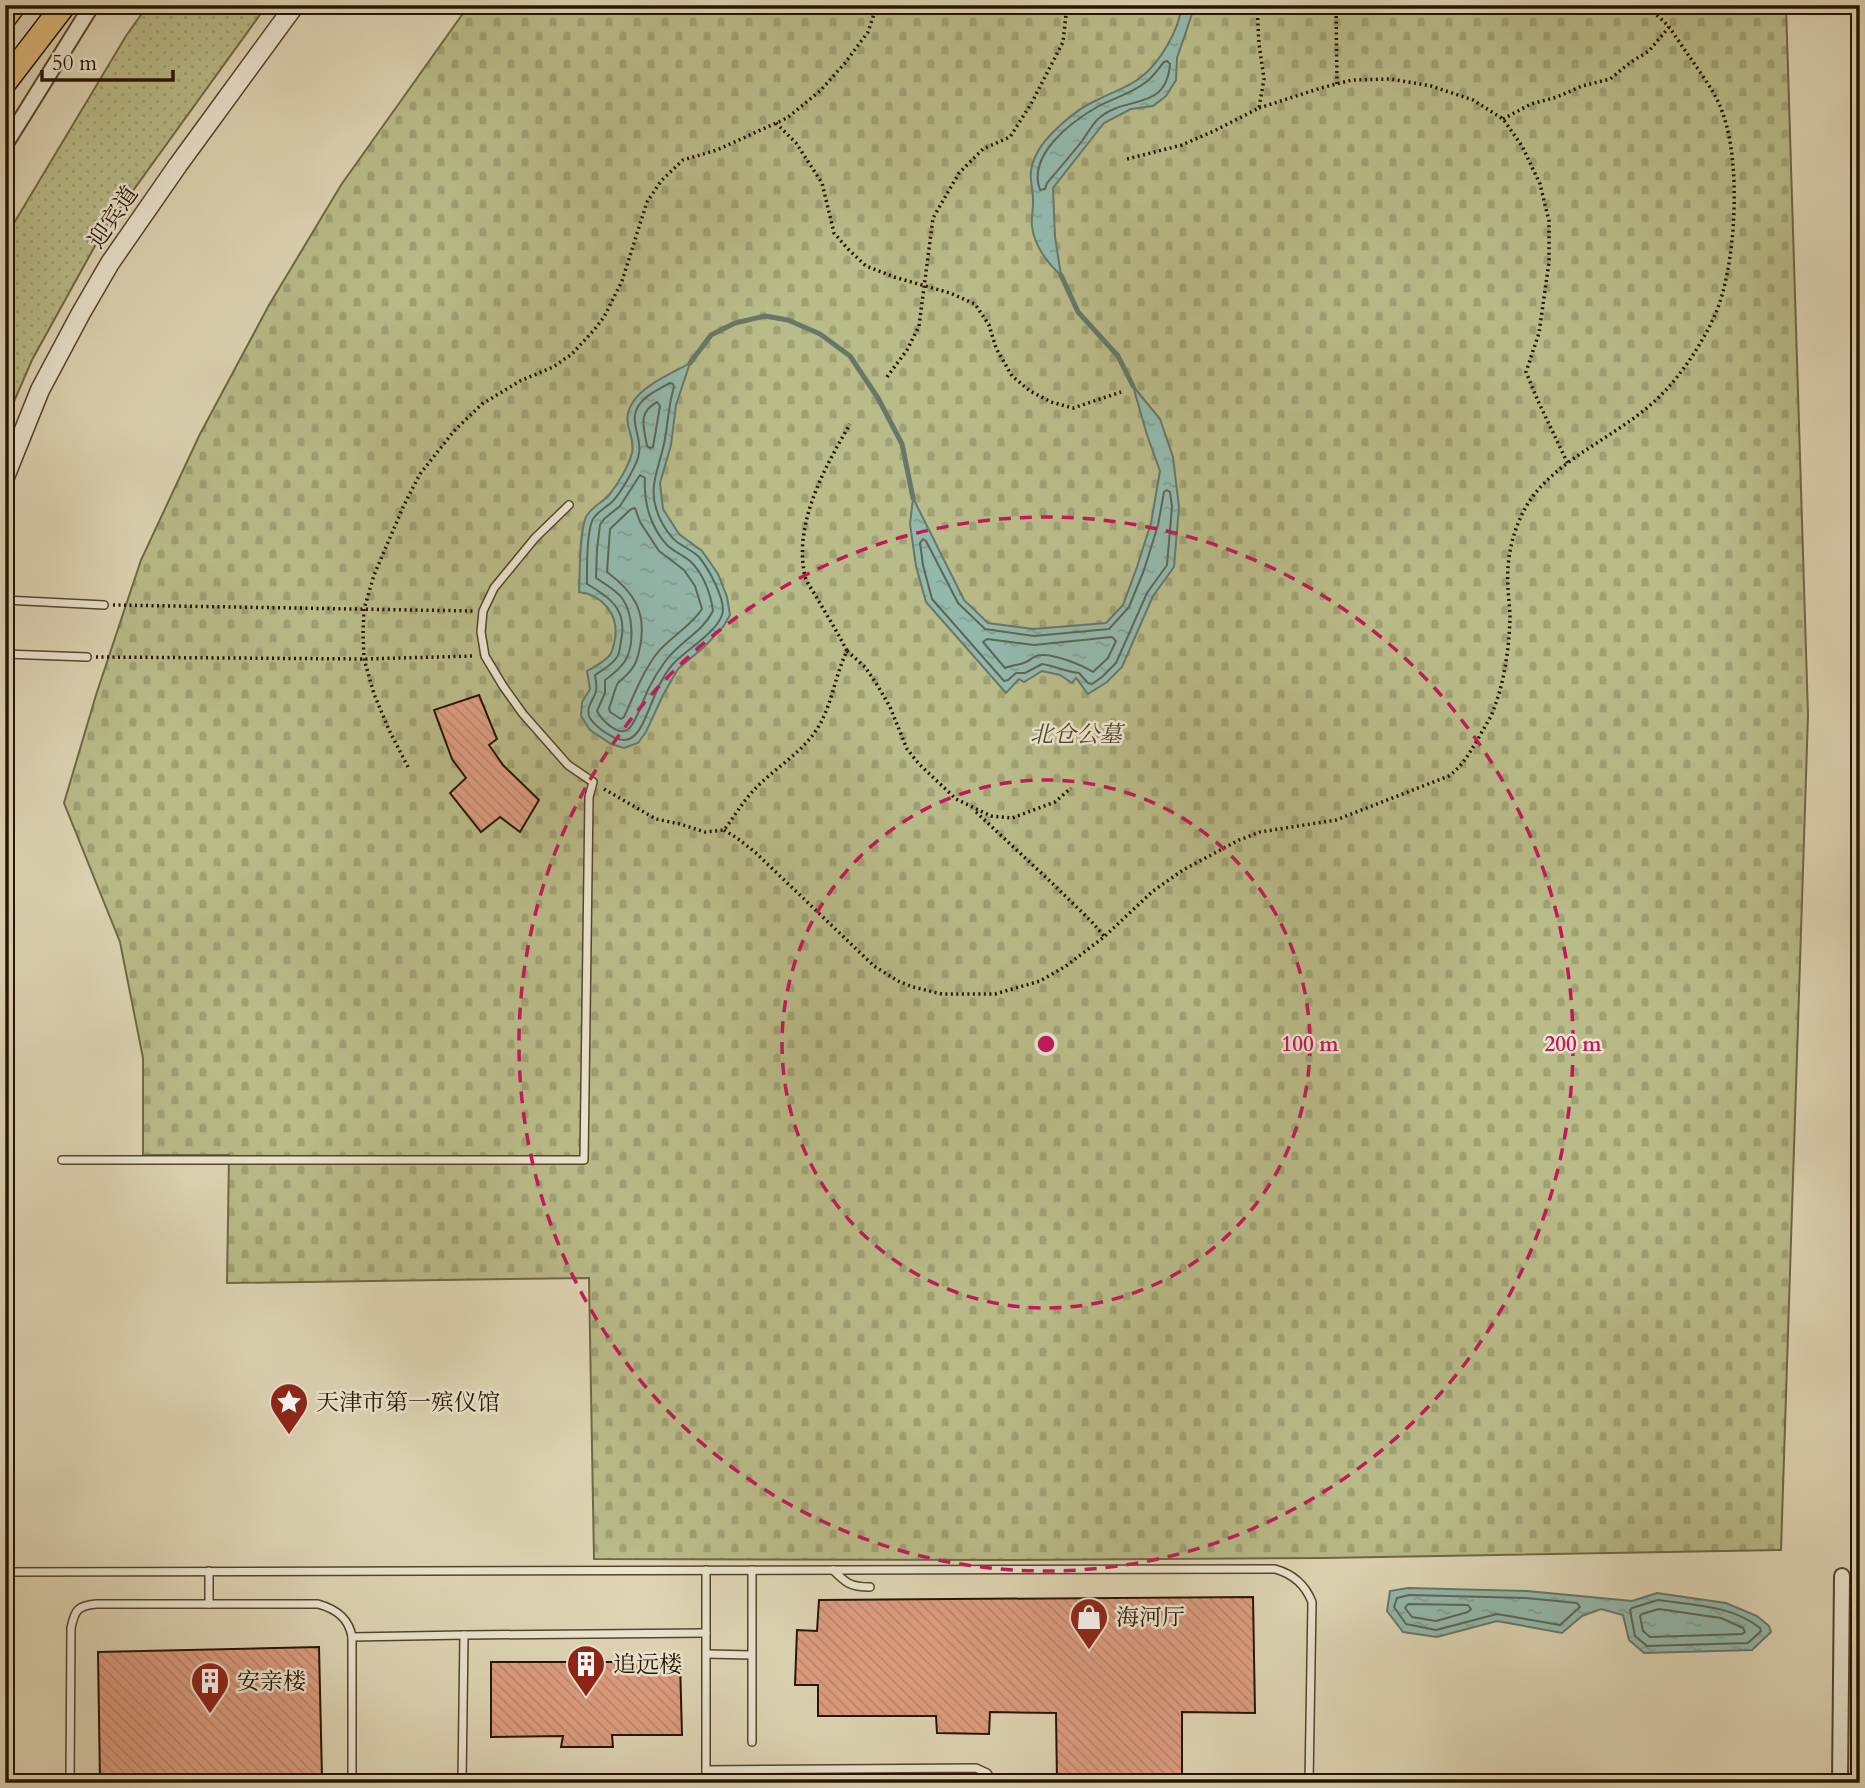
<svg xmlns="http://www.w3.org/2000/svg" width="1865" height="1788" viewBox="0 0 1865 1788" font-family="Cardo,'Noto Serif SC',serif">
  <defs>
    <pattern id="grass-dots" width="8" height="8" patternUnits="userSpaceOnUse" patternTransform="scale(1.75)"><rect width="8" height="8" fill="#b9bb88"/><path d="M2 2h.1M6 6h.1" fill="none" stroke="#9fa074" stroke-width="1.8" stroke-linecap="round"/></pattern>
    <pattern id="cemetery-stones" width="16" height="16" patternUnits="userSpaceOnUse" patternTransform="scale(1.75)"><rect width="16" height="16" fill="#b9bb88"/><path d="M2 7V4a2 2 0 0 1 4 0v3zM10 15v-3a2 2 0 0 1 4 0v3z" fill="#9fa074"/></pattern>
    <pattern id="water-ripples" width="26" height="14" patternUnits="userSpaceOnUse" patternTransform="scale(1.75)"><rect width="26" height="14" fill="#93b9ad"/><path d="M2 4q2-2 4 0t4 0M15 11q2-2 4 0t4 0" fill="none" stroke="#7f9e93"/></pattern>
    <pattern id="building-back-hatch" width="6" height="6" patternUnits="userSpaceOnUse" patternTransform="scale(1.75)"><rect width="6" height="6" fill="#dd9d80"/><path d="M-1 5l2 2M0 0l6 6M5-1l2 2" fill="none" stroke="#be866d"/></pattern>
  </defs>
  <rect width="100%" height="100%" fill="#ded5b4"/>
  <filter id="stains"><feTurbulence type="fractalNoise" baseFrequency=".00286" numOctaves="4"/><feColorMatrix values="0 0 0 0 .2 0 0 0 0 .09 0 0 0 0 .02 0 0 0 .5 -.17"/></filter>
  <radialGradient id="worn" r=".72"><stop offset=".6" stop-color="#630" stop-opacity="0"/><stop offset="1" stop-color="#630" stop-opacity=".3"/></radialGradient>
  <path fill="url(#grass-dots)" stroke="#706844" stroke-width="2" d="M148,5H267L101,235L32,360L5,422V238L126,36Z"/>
  <path fill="url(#cemetery-stones)" stroke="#706844" stroke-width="2" d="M469,5H1786L1808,715L1781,1550L1324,1558L1017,1560L594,1559L589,1278L227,1283L229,1155H143V1058L120,942L64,803L96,695L141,560L200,434L269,305L341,185Z"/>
  <g fill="url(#water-ripples)" stroke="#687768" stroke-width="2">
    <path d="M1182,5H1195L1177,58L1176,80L1166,96L1153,106L1131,109L1104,123L1053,188L1055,237L1061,275C1047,263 1034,245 1032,226C1031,219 1033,211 1033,204C1034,186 1026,176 1035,157C1044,136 1076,109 1097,100C1112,92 1127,88 1140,78C1160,63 1179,30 1182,5Z"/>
    <path d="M690,363L676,405L671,445L660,483L663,509L679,534L702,551L718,574L727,597L730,615L723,627L704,647L678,669L663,695L646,732L638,743L624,748L611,744L590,730L581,716L582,702L590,689L587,671C596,666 604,662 610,655C613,650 614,644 615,639C619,615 603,595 579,592C580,575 579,532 586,517C591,507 602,503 609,495C618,484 628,467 632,453C636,434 619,423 633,402C643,385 673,373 690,363Z"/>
    <path d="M1133,386L1160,419L1173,457L1179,507L1174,567L1153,596L1122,667L1107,682L1088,694L1076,678L1072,683L1060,675L1042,671L1024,682L1019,679L1006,693L926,602L916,566L910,524L913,498L964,600L988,623L1033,629L1106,623L1123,605L1137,567L1151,523L1160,471L1147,435Z"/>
    <path d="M1408,1588L1527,1591L1632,1601L1657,1593L1726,1603L1757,1616L1769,1626L1771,1632L1752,1650L1644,1653L1629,1640L1623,1615L1601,1609L1582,1616L1562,1633L1497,1621L1437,1637L1403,1632L1387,1611L1390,1591Z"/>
  </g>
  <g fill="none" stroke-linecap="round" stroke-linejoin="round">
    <g stroke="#5d6656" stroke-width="2">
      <path d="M1167,61L1170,64C1166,113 1125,94 1098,119C1092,125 1087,134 1082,141C1071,155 1059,169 1047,183L1045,189L1040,190C1027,155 1071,122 1097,107C1113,98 1131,94 1146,82C1153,77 1158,69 1164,62Z"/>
      <path d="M670,383L673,384L674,387C668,406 668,425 664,444C659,467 648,488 657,511C660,521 669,536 677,542C684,547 693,551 699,557C708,568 727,601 722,615C716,633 686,650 673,664C658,681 652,705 642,725C631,746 619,742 603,731C598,727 591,722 589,716C586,706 594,700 596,691C597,686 596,680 595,675C603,670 612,665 617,657C620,653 620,646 621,641C628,610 610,597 587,584C587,569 586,532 593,519C598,511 607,507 613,501C621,492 638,464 639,453C642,436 628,421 639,405C646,395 659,389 670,383Z"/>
      <path d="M657,402L660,406L653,447L650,448L647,446C644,427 637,413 657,402Z"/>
      <path d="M640,475L645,478C643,502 651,528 667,545C674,552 683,555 690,561C703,573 711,594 713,611C702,633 677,643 664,663C659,670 654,678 650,686C644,696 636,725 627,730C617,736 601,719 597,711L605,693V680C612,675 620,669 625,661C635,645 633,613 622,598C615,589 605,584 596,578L597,549L600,525L604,519L620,506Z"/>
      <path d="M1167,490L1170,492L1172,507L1167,565L1147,593L1116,663L1102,677L1092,684L1088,683L1079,673C1067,672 1055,666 1042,664L1025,673H1016L1008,680L1004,681L932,599L923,565L920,543L923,539L926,541L958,603L985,629L1034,636L1109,629L1129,607L1144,570L1158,525L1164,492Z"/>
      <path d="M635,508L640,522L659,551L684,570L695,586L702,609C691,626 672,636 658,652C643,671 634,695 624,717L621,719L610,712L609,708C612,702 615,687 618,683C623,678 629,674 633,667C638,661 638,654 640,647C647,612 634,592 607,572L610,529L631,509Z"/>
      <path d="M1112,637L1116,641L1108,658L1093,672C1082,665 1055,654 1041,655C1035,655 1032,659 1026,662C1020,665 1012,665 1005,668L983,642L987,639L1034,645Z"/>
      <path d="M1409,1595L1526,1598L1577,1603L1580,1607L1560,1625L1497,1614L1436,1630L1406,1624L1394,1607L1397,1598Z"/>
      <path d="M1658,1600C1693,1605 1731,1605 1760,1628L1761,1631L1748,1643L1647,1646L1635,1636L1630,1610L1632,1608Z"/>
      <path d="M1408,1604L1468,1605L1471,1609L1468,1612L1436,1621L1412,1617L1405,1608Z"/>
      <path d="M1659,1609L1721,1618L1743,1628L1745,1632L1742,1634L1650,1637L1643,1631L1640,1616L1642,1614Z"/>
    </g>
    <g stroke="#687768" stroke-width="5">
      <path d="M1061,275L1078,312L1118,356L1133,386"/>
      <path d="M690,363L711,335L735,323L765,316L788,320L820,334L850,356L878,398L902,444L913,498"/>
    </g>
  </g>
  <g fill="url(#building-back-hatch)" stroke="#271400" stroke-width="2">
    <path d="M479,695L497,739L489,745L503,765L539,800L520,832L500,817L481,832L450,793L466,778L452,759L434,710Z"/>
    <path d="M1253,1597L1255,1713L1182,1712V1783H1057L1056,1713L990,1712L989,1734L937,1733L936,1716H818V1685H795L797,1630L817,1631L819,1600Z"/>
    <path d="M319,1647L322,1778L238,1779V1783H100L98,1652Z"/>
    <path d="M491,1662H680L682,1735H612L613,1747H561L563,1736L491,1737Z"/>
  </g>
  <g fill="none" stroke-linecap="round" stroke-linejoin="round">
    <defs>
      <g id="service">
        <path d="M5,600L104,605"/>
        <path d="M5,654L87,657"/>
        <path d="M62,1160H584L589,797L593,782L568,765L523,714L503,686L485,656L481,632L483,611L494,588L535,538L569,505"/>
        <path d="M706,1570V1783"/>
        <path d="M833,1570C846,1583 850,1587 870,1587"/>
        <path d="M209,1571V1604"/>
        <path d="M5,1572L1275,1569C1293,1574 1305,1584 1312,1602L1309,1783"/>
        <path d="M352,1637L464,1635L706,1633"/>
        <path d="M707,1654L751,1655"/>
        <path d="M752,1742V1570"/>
        <path d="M706,1770L976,1768L987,1773L994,1783"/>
        <path d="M70,1783L71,1628C75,1609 78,1606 96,1604H318C336,1609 349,1618 352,1637V1783"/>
        <path d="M462,1783L464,1635"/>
      </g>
      <g id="minor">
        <path d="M5,145L92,5"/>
        <path d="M1840,1783L1842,1576"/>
      </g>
      <path id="tertiary" d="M5,477L40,390L81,313L110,263L178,165L295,5"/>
      <g id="trunk">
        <path d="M5,17L14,5"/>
        <path d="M5,82L64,5"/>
      </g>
    </defs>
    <use href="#service" stroke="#55442d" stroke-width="10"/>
    <use href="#minor" stroke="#55442d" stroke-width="18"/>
    <use href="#tertiary" stroke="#55442d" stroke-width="21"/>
    <use href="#trunk" stroke="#271400" stroke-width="26"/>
    <g stroke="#271400" stroke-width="3.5" stroke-dasharray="2 3.5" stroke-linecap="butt">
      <path d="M1336,5L1337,84"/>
      <path d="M1259,108L1321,88L1352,80L1391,79L1431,86L1473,100L1503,119L1522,146L1540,184L1549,221V262L1539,333L1526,372L1538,401L1568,464"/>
      <path d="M1503,119L1531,104L1557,97L1582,86L1610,79L1631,62L1649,51L1669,27"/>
      <path d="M776,123L796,143L822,183L834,233L848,249L866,266L894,277L950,293L975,304L989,325L996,348L1012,376L1030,391L1051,402L1073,408L1121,392"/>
      <path d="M1127,159L1182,145L1216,130L1259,108L1264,79L1259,44L1257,5"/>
      <path d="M887,377L907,350L919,326L933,218L959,173L983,149L1010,137L1031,104L1063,42L1067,5"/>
      <path d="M113,605L473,611"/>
      <path d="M847,651L865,667L876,683L890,707L907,749L919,764L956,799L991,816L1012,818L1055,802L1071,788"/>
      <path d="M96,657L364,659L473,656"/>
      <path d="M408,767L389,730L374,694L364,659L363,634L364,609L374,575L404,505L420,474L454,431L482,404L520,381L553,367L572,354L594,330L604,317L622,281L647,202L661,181L683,160L717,150L787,118L820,91L845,63L868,32L877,5"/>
      <path d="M604,789L656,819L680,824L705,832L724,830C734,817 742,803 753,791C772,770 799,755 815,732C832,708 834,677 847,651C838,633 828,617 818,600C814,592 807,584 805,576C793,524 825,467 850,424"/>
      <path d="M976,812L1053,884L1091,921L1104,936"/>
      <path d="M724,830L737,838L756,853L874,966L898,981L913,987L942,994H995L1040,981L1066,966L1104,937L1153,891L1183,870L1239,840L1260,832L1336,820L1449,776C1464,764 1468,755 1478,739C1482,731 1487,724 1491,716C1504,686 1509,650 1510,618C1510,607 1508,596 1508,586C1506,558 1513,529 1527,505C1556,457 1623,435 1662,394C1682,374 1703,342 1715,315C1736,267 1741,167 1724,117C1717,93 1700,73 1687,53C1681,45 1675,35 1669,27C1662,19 1653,12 1645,5"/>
    </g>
    <use href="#service" stroke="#eae4ce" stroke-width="7"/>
    <use href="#minor" stroke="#eae4ce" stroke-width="14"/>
    <use href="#tertiary" stroke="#eae4ce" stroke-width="18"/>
    <use href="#trunk" stroke="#dfba7a" stroke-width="23"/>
  </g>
  <g fill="none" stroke="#c2185b" stroke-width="3.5" stroke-dasharray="12 9">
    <circle cx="1046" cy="1044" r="264"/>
    <circle cx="1046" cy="1044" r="527"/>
  </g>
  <defs>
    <symbol id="sight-pin" viewBox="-11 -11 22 30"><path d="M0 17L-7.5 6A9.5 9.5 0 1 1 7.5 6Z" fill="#8f2418" stroke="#eae4ce"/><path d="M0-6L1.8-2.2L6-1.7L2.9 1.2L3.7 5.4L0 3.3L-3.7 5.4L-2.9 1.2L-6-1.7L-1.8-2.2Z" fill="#fff"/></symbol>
    <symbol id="shop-pin" viewBox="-11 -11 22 30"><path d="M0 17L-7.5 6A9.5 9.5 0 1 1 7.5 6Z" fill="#8f2418" stroke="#eae4ce"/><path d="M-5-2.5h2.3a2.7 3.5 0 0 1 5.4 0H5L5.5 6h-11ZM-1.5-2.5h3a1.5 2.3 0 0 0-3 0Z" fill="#fff"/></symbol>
    <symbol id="building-pin" viewBox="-11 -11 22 30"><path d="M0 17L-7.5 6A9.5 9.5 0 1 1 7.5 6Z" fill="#8f2418" stroke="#eae4ce"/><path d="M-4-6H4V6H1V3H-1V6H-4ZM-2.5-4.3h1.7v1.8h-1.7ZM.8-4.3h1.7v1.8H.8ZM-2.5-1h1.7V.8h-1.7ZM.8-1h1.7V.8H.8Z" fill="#fff"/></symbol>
  </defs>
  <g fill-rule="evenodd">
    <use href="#sight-pin" x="267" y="1380" width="44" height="60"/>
    <use href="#shop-pin" x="1067" y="1595" width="44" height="60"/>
    <use href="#building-pin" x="564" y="1642" width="44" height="60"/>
    <use href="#building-pin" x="188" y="1659" width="44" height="60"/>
  </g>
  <g text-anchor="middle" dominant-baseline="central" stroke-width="5" stroke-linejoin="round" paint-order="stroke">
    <g font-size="23" fill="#271400" stroke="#eae4ce">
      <text transform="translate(113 217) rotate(-56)">迎宾道</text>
    </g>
    <g font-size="23" font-style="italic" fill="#534629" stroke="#eae4ce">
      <text x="1076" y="734">北仓公墓</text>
    </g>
    <g font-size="23" fill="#271400" stroke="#eae4ce" text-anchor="start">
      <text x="316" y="1402">天津市第一殡仪馆</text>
      <text x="1116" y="1617">海河厅</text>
      <text x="613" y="1664">追远楼</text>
      <text x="237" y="1681">安亲楼</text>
    </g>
  </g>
  <circle cx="1046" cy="1044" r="10" fill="#c2185b" stroke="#eae4ce" stroke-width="3.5"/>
  <g font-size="21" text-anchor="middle" font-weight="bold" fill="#c2185b" stroke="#eae4ce" stroke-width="5" stroke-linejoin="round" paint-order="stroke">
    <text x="1310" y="1051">100 m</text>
    <text x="1573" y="1051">200 m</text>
  </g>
  <rect width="1865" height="1788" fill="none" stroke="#ded5b4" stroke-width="28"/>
  <rect x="7" y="7" width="1851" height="1774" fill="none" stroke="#271400" stroke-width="3.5"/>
  <rect x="14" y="14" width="1837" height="1760" fill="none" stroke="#271400" stroke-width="2"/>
  <path d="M42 70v10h131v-10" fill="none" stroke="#271400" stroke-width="3.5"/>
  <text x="52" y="70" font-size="21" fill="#271400" stroke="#eae4ce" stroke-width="5" paint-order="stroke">50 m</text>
  <rect width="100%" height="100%" filter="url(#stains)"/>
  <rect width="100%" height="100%" fill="url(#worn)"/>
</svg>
